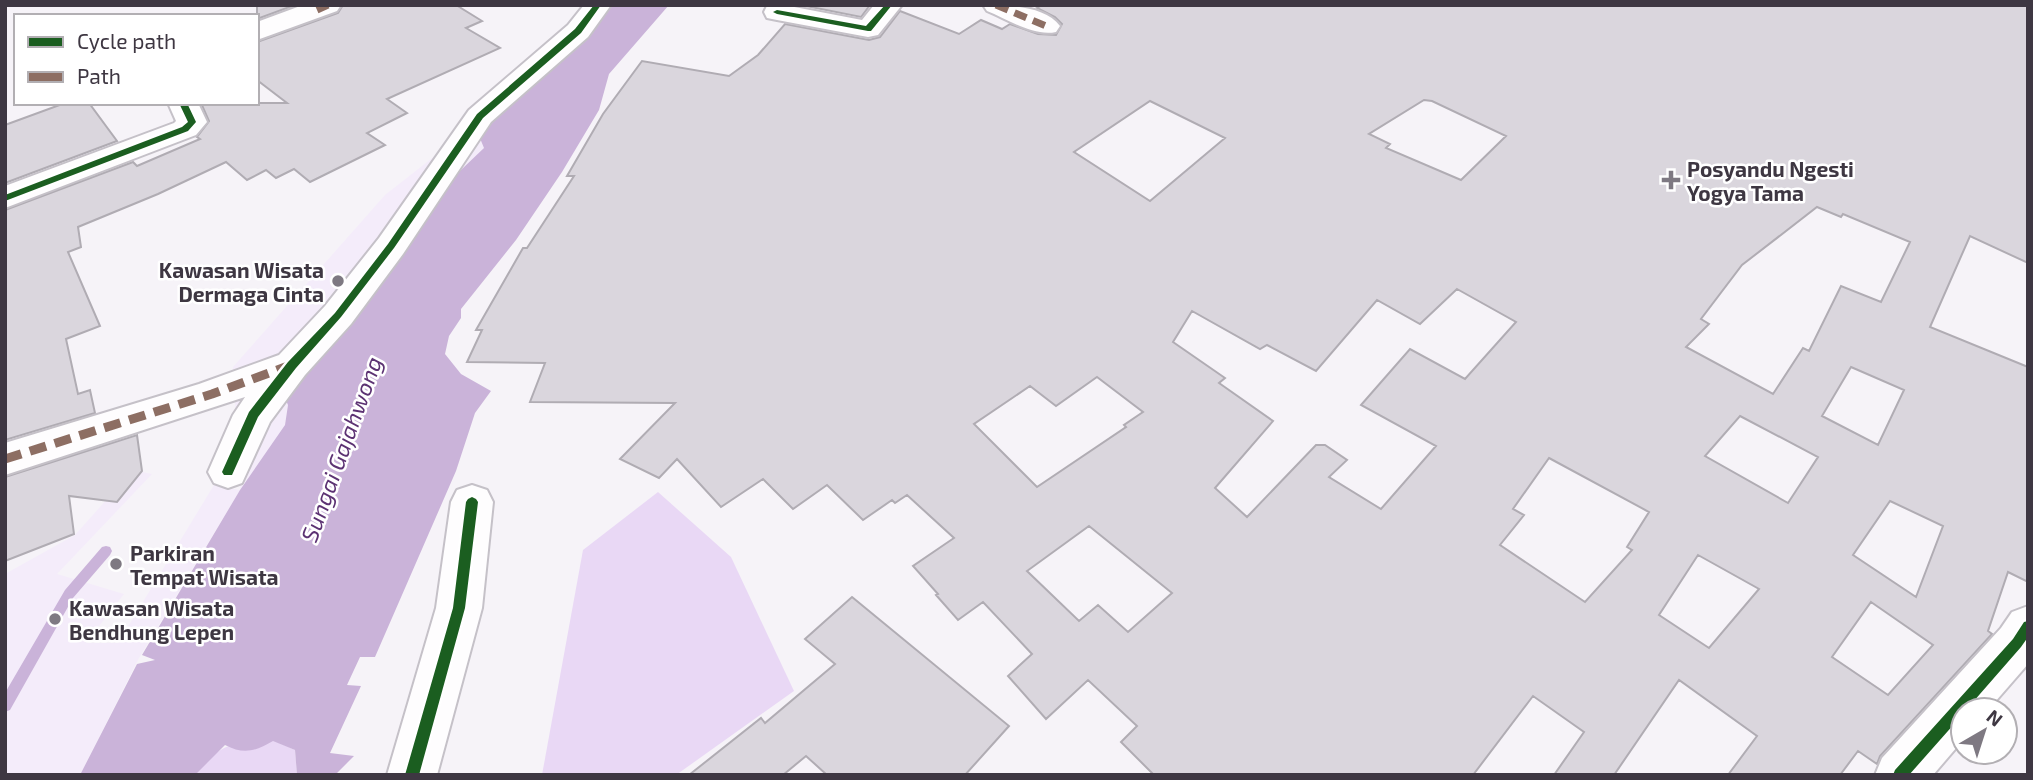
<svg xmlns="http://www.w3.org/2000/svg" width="2033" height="780" viewBox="0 0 2033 780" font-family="'Exo 2',sans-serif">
  <rect width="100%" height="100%" fill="#f6f3f8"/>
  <path fill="#f4ecfa" d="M477,131L485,148L442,188L288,405L285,425L240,490L139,658L80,775H5V574L75,535L133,470L152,474L57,574L124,594L86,643H118L214,485L240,490L233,367L385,195L445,148Z"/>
  <g fill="#e9d8f5">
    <path d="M658,492L731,557L794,691L676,775H542L583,550Z"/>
    <path d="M273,740L295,750L297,775H195C222,741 232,744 273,740Z"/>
  </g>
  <path fill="#cab3d9" d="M612,5H669L609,74L599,110L562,172L516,240L461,309V318L449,336L445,354L461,374L491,391L475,413L456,471L375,657H360L347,685L361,686L330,753L354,756L335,775H297L295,750L273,741C256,751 244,755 225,745L195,775H80L137,664L155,660L142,655L240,490L285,425L288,405L281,389L442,188L484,148L477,131L485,121Z"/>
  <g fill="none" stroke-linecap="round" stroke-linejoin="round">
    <path fill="#cab3d9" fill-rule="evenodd" d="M106,546L110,547L112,551L110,555L73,598L10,710L5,712V693L65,590L102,547Z"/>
  </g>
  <g fill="#dad6dd" stroke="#b0acb3" stroke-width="2" fill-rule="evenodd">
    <path d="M257,5H295L257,19Z"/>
    <path d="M343,5H456L482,21L466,28L500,48L387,99L407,113L367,133L385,145L310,182L294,169L276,178L266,170L247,180L226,162L158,194L78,227L81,247L68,252L100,326L66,339L78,394L90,390L95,413L5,440V210L133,162L137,166L200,139L197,137L209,121L201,103H287L257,80V42L338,13Z"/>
    <path d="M801,5H870L861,17Z"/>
    <path d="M1042,5H2028V263L1970,236L1930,327L2028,367V582L2008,572L1988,631L1992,634L1880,756L1877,764L1858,751L1840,775H1728L1757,736L1679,680L1614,775H1554L1584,732L1533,696L1473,775H1154L1121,742L1137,726L1088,680L1046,719L1008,676L1032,654L983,602L958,620L936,595L938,594L913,566L954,538L907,495L895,503L892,500L863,520L827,485L793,509L763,479L721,507L677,459L659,478L620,459L675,403L530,402L545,363L467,362L482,330H476L523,248H527L574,176H567L603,114L642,61L729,76L758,55L785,24L869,40L880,37L900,11L959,34L981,20L1002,29L1010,24L1038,34L1056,35L1062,24L1055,17L1037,8ZM1424,100L1432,101L1506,136L1461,180L1386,148L1390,144L1369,134ZM1150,101L1225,138L1150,201L1074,152ZM1817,207L1841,217L1843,214L1910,242L1881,302L1841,286L1809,351L1803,348L1773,394L1686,347L1709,324L1701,319L1742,265ZM1457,289L1516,322L1465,379L1410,349L1361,405L1436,446L1381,509L1329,477L1347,460L1325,445H1316L1247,517L1215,488L1273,421L1219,383L1225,378L1173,342L1192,311L1260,349L1267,345L1316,371L1377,300L1420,324ZM1851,367L1904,390L1878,445L1822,416ZM1097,377L1143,412L1124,425L1126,427L1037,487L974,424L1030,386L1056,406ZM1740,416L1818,457L1788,503L1705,456ZM1549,458L1649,512L1627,547L1632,550L1585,602L1500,545L1524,515L1513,509ZM1890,501L1943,526L1916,597L1853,555ZM1089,526L1172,593L1128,632L1098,605L1079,621L1027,571ZM1698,555L1759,589L1709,648L1659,615ZM1871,602L1933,645L1888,695L1832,657Z"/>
    <path d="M65,103H89L117,141L5,183V125Z"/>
    <path d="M137,435L142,471L117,502L69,496L74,534L5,561V477Z"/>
    <path d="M852,597L1009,726L965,775H827L806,756L783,775H689L761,718L765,723L835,664L805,639Z"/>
  </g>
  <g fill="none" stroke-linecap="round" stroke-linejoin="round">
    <defs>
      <g id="minor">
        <path d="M303,5H341L337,11L257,40V22Z"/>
        <path d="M584,5H611L588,37L491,122L403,254L351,324L305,375L270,422L242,483L228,488L214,483L208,472L233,415L245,397L5,475V443L199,384L279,355L325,306L379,238L469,110L568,25Z"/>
        <path d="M784,5L862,20L874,5H902L878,35L868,37L777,20L767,18L764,12L767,6Z"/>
        <path d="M983,5C1006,5 1045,5 1060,26L1056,32C1034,37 1007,19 987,11Z"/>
        <path d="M168,103H198L207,122L196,135L5,208V186L174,123L176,121Z"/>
        <path d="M472,485L487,490L493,502L482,608L437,775H387L436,608L451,502L457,490Z"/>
        <path d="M2028,606V664L1988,710H1963V740L1933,775H1875L1882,758L2001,628L2012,612Z"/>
      </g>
    </defs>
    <use href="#minor" stroke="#c5c1c8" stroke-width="4"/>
    <use href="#minor" fill="#fefdfe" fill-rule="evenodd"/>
    <g stroke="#8d6e63" stroke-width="7" stroke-dasharray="13 7" stroke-linecap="butt">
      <path d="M996,5L1046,26"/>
      <path d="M317,10L328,5"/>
    </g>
    <path stroke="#8d6e63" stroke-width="9" stroke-dasharray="17 9" stroke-linecap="butt" d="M5,459L212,394L288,366"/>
    <defs>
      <g id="cycleway">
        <path d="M594,5H601L581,33L483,118L394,248L341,317L296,368L258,417L232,475H224L222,472L249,412L288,362L335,313L388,244L477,114L575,29Z"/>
        <path d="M885,5H892L871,31H868L777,14L773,12L777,10L866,26Z"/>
        <path d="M179,103H187L196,122L188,131L5,201V195L182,127L188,122Z"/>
        <path d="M472,497L476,499L478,502L465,608L419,775H405L453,608L466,502L468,499Z"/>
        <path d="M2028,621V637L2021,647L1966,710H1963V714L1909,775H1893L1895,770L2013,639L2024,622Z"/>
      </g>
    </defs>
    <use href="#cycleway" stroke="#fff" stroke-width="5"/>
    <use href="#cycleway" fill="#1b5e20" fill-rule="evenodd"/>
  </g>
  <g fill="#7e7982" stroke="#fff" stroke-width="2.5">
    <path d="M1667.5 169.5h7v7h7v7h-7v7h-7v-7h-7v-7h7z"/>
    <circle cx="338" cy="281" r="7"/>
    <circle cx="116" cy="564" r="7"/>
    <circle cx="55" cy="619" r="7"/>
  </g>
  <g text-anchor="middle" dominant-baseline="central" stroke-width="5" stroke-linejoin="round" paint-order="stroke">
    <g font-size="21" font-weight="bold" fill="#3e3742" stroke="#fff" text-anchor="start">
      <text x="1687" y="168">Posyandu Ngesti<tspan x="1687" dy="24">Yogya Tama</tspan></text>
      <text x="324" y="269" text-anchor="end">Kawasan Wisata<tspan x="324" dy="24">Dermaga Cinta</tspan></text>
      <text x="130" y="552">Parkiran<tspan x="130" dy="24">Tempat Wisata</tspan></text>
      <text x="69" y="607">Kawasan Wisata<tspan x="69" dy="24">Bendhung Lepen</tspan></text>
    </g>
    <g font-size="23" font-style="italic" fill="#5c3273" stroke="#fff">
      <text transform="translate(341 449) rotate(-70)">Sungai Gajahwong</text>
    </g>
  </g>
  <rect width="2033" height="780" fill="none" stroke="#3e3742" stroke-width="14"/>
  <rect x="14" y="14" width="245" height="91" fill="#ffffff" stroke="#b2afb3" stroke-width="2"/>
  <rect x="28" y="37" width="35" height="10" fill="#1b5e20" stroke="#b2afb3" stroke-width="2"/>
  <text x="77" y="49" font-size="21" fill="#3e3742">Cycle path</text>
  <rect x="28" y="72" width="35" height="10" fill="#8d6e63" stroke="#b2afb3" stroke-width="2"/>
  <text x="77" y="84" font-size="21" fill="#3e3742">Path</text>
  <g transform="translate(1984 731) rotate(39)"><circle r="33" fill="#ffffff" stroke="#b2afb3" stroke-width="2"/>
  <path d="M0-5L12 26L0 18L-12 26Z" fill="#7e7982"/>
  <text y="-10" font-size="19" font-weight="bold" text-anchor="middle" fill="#3e3742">N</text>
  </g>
</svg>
